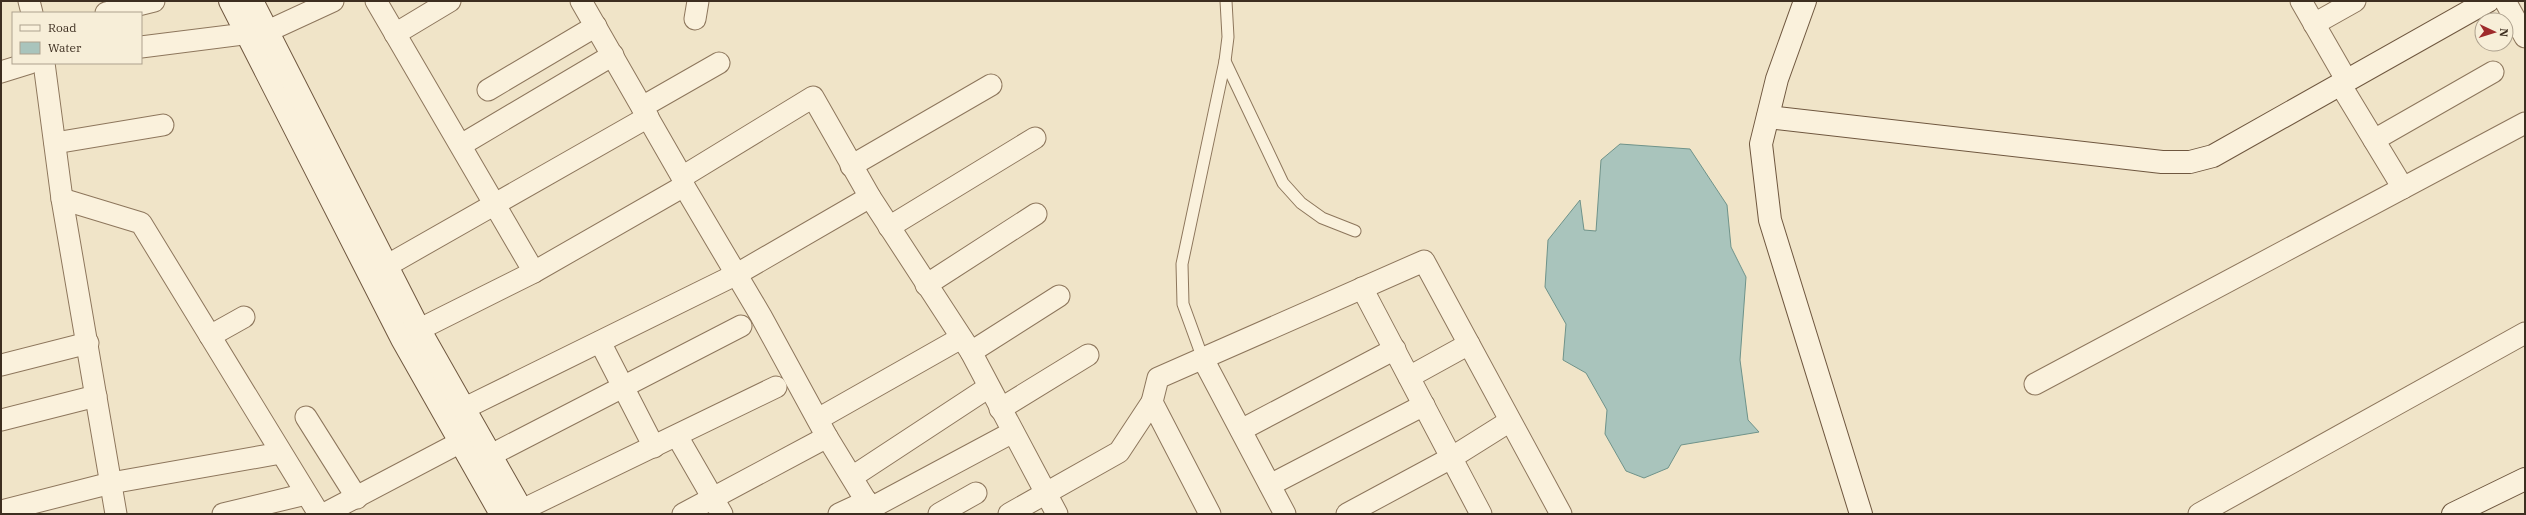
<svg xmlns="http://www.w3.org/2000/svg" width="2526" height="515" viewBox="0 0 2526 515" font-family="'IBM Plex Serif',serif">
  <rect width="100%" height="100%" fill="#f0e4c8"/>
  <path fill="#a9c4bc" stroke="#6f938a" d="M1620,144L1690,149L1727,205L1731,247L1746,277L1740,360L1748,420L1759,432L1681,445L1668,468L1644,478L1626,471L1605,434L1607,410L1586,373L1563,360L1566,324L1545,287L1548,240L1580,200L1584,230L1596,231L1601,160Z"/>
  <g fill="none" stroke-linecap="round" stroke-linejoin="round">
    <defs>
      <g id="lane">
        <path d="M1225,61L1283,183L1301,203L1322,218L1355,231"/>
        <path d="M1203,359L1183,304L1182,264L1225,61L1228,37L1226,1"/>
      </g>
      <g id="street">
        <path d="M29,1L32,13"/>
        <path d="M376,1L534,272"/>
        <path d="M581,1L682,177L684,186L761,316L827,437L874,514"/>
        <path d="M2301,1L2347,81"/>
        <path d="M2505,1L2525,37"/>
        <path d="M106,13L154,1"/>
        <path d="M695,19L698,1"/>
        <path d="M2314,24L2355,1"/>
        <path d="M395,34L450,1"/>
        <path d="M141,47L268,31L333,1"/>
        <path d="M44,63L62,199L116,514"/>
        <path d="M1,72L30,63"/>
        <path d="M2340,84L2403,188"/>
        <path d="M488,90L596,26"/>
        <path d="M642,107L719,63"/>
        <path d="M2374,140L2493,72"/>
        <path d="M55,143L163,125"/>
        <path d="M461,145L613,55"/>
        <path d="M851,166L991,85"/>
        <path d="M682,177L813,97L870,197L971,352L1057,514"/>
        <path d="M62,199L141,223L319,514"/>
        <path d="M889,227L1035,138"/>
        <path d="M388,265L648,117"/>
        <path d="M926,285L1036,214"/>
        <path d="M1362,288L1481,514"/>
        <path d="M210,336L244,317"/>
        <path d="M404,337L534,272L684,186"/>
        <path d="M600,342L654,447"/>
        <path d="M971,352L1059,296"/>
        <path d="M1203,359L1285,514"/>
        <path d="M1,365L88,343"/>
        <path d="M1409,377L1469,344"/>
        <path d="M2035,384L2525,123"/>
        <path d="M463,409L737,274L870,197"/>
        <path d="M1000,409L1088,355"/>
        <path d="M306,417L357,498"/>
        <path d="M818,419L961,338"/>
        <path d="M1,420L96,396"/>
        <path d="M1241,430L1395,349"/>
        <path d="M677,436L722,514"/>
        <path d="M489,456L741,326"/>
        <path d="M852,477L989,387"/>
        <path d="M1270,485L1424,405"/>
        <path d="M871,508L1013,432"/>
        <path d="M522,510L776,387"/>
        <path d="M1,511L111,483L281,453"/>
        <path d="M223,514L306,494"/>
        <path d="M324,514L476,434"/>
        <path d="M683,514L827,437"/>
        <path d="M839,514L867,501"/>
        <path d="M939,514L976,493"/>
        <path d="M1009,514L1119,452L1152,402"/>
        <path d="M1210,514L1152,402L1158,378L1424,261L1561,514"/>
        <path d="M1347,514L1451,458L1510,421"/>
        <path d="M2199,514L2525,333"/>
      </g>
      <g id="secondary">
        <path d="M230,1L402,339L501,514"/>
        <path d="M252,1L419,329L524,514"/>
        <path d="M1805,1L1777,79L1761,144L1770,220L1861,514"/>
        <path d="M1768,117L2162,162H2190L2213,156L2488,1"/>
        <path d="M2453,514L2525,479"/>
      </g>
    </defs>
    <use href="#lane" stroke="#8d765c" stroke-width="13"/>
    <use href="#street" stroke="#8d765c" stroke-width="23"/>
    <use href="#secondary" stroke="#6f573f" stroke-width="24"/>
    <use href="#lane" stroke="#faf1dc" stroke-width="11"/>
    <use href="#street" stroke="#faf1dc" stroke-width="21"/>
    <use href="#secondary" stroke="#faf1dc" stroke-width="22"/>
  </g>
  <rect width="2526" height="515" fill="none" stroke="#3d2e20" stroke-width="4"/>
  <rect x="12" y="12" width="130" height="52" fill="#f7eed8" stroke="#ada18e"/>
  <rect x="20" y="25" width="20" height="6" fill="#faf1dc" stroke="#ada18e"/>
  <text x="48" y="32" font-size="12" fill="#3d2e20">Road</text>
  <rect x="20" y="42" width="20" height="12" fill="#a9c4bc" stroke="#ada18e"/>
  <text x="48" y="52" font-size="12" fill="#3d2e20">Water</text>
  <g transform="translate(2494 32) rotate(94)"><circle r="19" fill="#f7eed8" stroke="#ada18e"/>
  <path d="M0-3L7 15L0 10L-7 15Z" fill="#9e2a2b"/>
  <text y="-6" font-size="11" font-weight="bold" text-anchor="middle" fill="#3d2e20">N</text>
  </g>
</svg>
